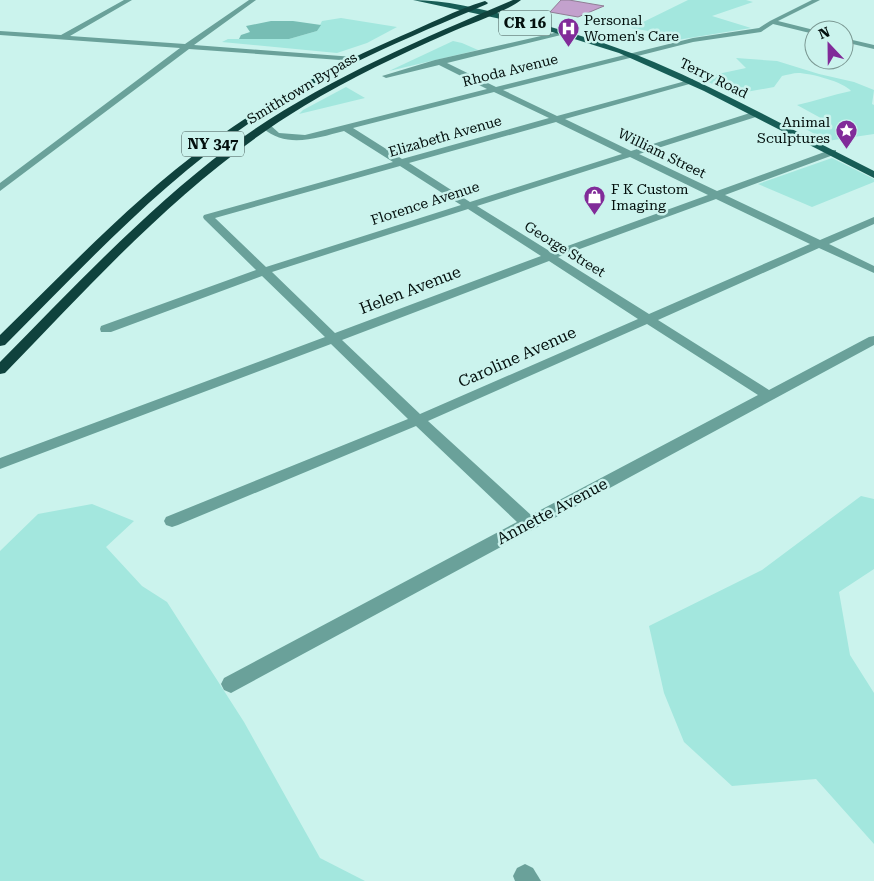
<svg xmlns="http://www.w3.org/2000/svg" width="874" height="881" viewBox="0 0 874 881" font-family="'Roboto Serif',serif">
  <rect width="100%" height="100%" fill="#cbf3ed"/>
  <g fill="#a3e7de">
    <path d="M688,0H746L753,2L712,16L751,28L671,41L654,32L631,28Z"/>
    <path d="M341,18L397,27L367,43L337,53L222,42L228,39H289L317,31L322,21Z"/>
    <path d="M453,41L462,43L478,50L389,71Z"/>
    <path d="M736,58L777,61L819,74L854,82L874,90L872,104L874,105V134L827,141L804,128L828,122L797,105C815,101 832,95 851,91C844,82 810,73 798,73C793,73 787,75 782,76L774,87L735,94L699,78L746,68Z"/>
    <path d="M346,87L365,98L299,114L303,110Z"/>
    <path d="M832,158L874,179V182L812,207L758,184Z"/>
    <path d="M861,496L874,499V569L839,592L850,655L874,693V844L816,779L732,786L684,742L664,693L649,626L762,570Z"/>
    <path d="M92,504L134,521L106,547L142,586L167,602L244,722L320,858L365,881H0V551L38,514Z"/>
  </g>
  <path fill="#77bdb4" d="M271,21H293L321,25L317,31L289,39H239L241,35L250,32L246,26Z"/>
  <path fill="#c3a1cd" stroke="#907d95" d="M561,0H569L604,6L578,17L550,12Z"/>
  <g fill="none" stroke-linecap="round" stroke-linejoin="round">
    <g fill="#6aa19a" fill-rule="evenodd">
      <path d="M124,0H132L70,36L185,44L249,0H256L194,45L354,57L358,59L354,61L189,49L0,191V183L180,48L0,35V31L61,35Z"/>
      <path d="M812,0H820L778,21L814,30V34L773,24L761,32L693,42L503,90L557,116L693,79V83L565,119L631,151L753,112H759V116L639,154L717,191L830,150H836V154L725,195L820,240L874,217V224L829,244L874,266V273L819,248L658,320L769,390L869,337L874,336V345L231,693L224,690L221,684L224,678L517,522L416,426L178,525L172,527L166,525L164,521L166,517L408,419L331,344L0,469V458L325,337L262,276L111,332H101L100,329L101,326L256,270L204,219L203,217L204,215L393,162L344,131C317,138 286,149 263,128V124H269L279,133L305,135L487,89L439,65L386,78L382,76L435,60L563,31L565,32V34L447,63L496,87L693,38L759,28L770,21ZM494,92L549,118L402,159L353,128ZM556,122L622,154L470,202L409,163ZM630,157L708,195L551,252L477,206ZM400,166L461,205L266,267L215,218ZM716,199L810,244L649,314L558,257ZM468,209L541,256L335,333L272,272ZM549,261L638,319L420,414L342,340ZM647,324L758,395L531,515L428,421Z"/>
      <path d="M844,38L874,45V49L844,42Z"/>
      <path d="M525,864L533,868L541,881H515L513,876L517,868Z"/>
    </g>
    <path fill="#175d56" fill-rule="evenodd" d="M413,0C446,0 481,9 513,17C561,29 608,43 654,62C729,94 801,135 874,171V178L704,91L619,53L533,26Z"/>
    <g fill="#0f423d" fill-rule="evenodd">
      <path d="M513,0H521C506,12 468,24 449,33C399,55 350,78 304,106C188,176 98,277 5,373L0,374V362C73,288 145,211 228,148C314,84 415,42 513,0Z"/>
      <path d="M485,1L488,3L487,4C405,39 322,73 248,124C157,186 82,268 5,345L0,346V335C68,269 133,199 210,143C269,100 334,65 401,36C429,24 456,10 485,1Z"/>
    </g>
  </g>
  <defs>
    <symbol id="hospital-pin" viewBox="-11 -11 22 30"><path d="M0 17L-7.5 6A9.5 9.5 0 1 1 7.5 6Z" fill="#812b99" stroke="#cbf3ed"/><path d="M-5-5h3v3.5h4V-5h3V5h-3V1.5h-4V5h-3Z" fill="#fff"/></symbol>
    <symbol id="sight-pin" viewBox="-11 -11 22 30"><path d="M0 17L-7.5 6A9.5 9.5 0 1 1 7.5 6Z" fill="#812b99" stroke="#cbf3ed"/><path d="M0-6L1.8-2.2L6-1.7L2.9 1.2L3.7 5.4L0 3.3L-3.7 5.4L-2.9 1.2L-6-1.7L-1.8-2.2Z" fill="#fff"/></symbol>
    <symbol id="shop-pin" viewBox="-11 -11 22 30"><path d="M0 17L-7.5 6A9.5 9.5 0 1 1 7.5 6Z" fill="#812b99" stroke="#cbf3ed"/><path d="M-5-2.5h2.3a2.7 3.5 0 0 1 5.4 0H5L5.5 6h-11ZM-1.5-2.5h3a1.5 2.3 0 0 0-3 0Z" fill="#fff"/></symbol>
  </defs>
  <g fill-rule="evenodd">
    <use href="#hospital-pin" x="556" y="16" width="25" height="34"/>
    <use href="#sight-pin" x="834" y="118" width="25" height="34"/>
    <use href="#shop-pin" x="582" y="184" width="25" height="34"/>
  </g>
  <g text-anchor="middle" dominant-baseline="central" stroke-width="5" stroke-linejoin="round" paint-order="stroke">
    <g font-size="14" fill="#030f0d" stroke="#cbf3ed" text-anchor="start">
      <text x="584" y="20">Personal<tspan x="584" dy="16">Women's Care</tspan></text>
      <text x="830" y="122" text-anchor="end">Animal<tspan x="830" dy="16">Sculptures</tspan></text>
      <text x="611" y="189">F K Custom<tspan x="611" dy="16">Imaging</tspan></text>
    </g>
    <g font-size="14" fill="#030f0d" stroke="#cbf3ed">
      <text transform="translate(510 70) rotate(-14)">Rhoda Avenue</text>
      <text transform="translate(714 78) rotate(26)">Terry Road</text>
      <text transform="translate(302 88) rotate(-31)">Smithtown Bypass</text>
      <text transform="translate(445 136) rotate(-16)">Elizabeth Avenue</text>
      <text transform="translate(662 153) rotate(26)">William Street</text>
      <text transform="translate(425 203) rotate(-18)">Florence Avenue</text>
      <text transform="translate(565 249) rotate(32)">George Street</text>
    </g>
    <g fill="#cbf3ed" stroke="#3f5350" stroke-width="1">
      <rect x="499" y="10.5" width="52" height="25" rx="4"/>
      <rect x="182" y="131.5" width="62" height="25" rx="4"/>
    </g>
    <g font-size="15" font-weight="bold" fill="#030f0d">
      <text x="525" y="23">CR 16</text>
      <text x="213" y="144">NY 347</text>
    </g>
    <g font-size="16" fill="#030f0d" stroke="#cbf3ed">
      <text transform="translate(410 290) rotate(-21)">Helen Avenue</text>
      <text transform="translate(517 357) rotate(-24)">Caroline Avenue</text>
      <text transform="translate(552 511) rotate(-28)">Annette Avenue</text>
    </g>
  </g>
  <g transform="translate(829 45) rotate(338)"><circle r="24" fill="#cbf3ed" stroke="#7b9893"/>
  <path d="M0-4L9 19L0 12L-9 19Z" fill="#812b99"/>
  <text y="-8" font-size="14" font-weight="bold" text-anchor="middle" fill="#030f0d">N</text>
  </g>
</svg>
